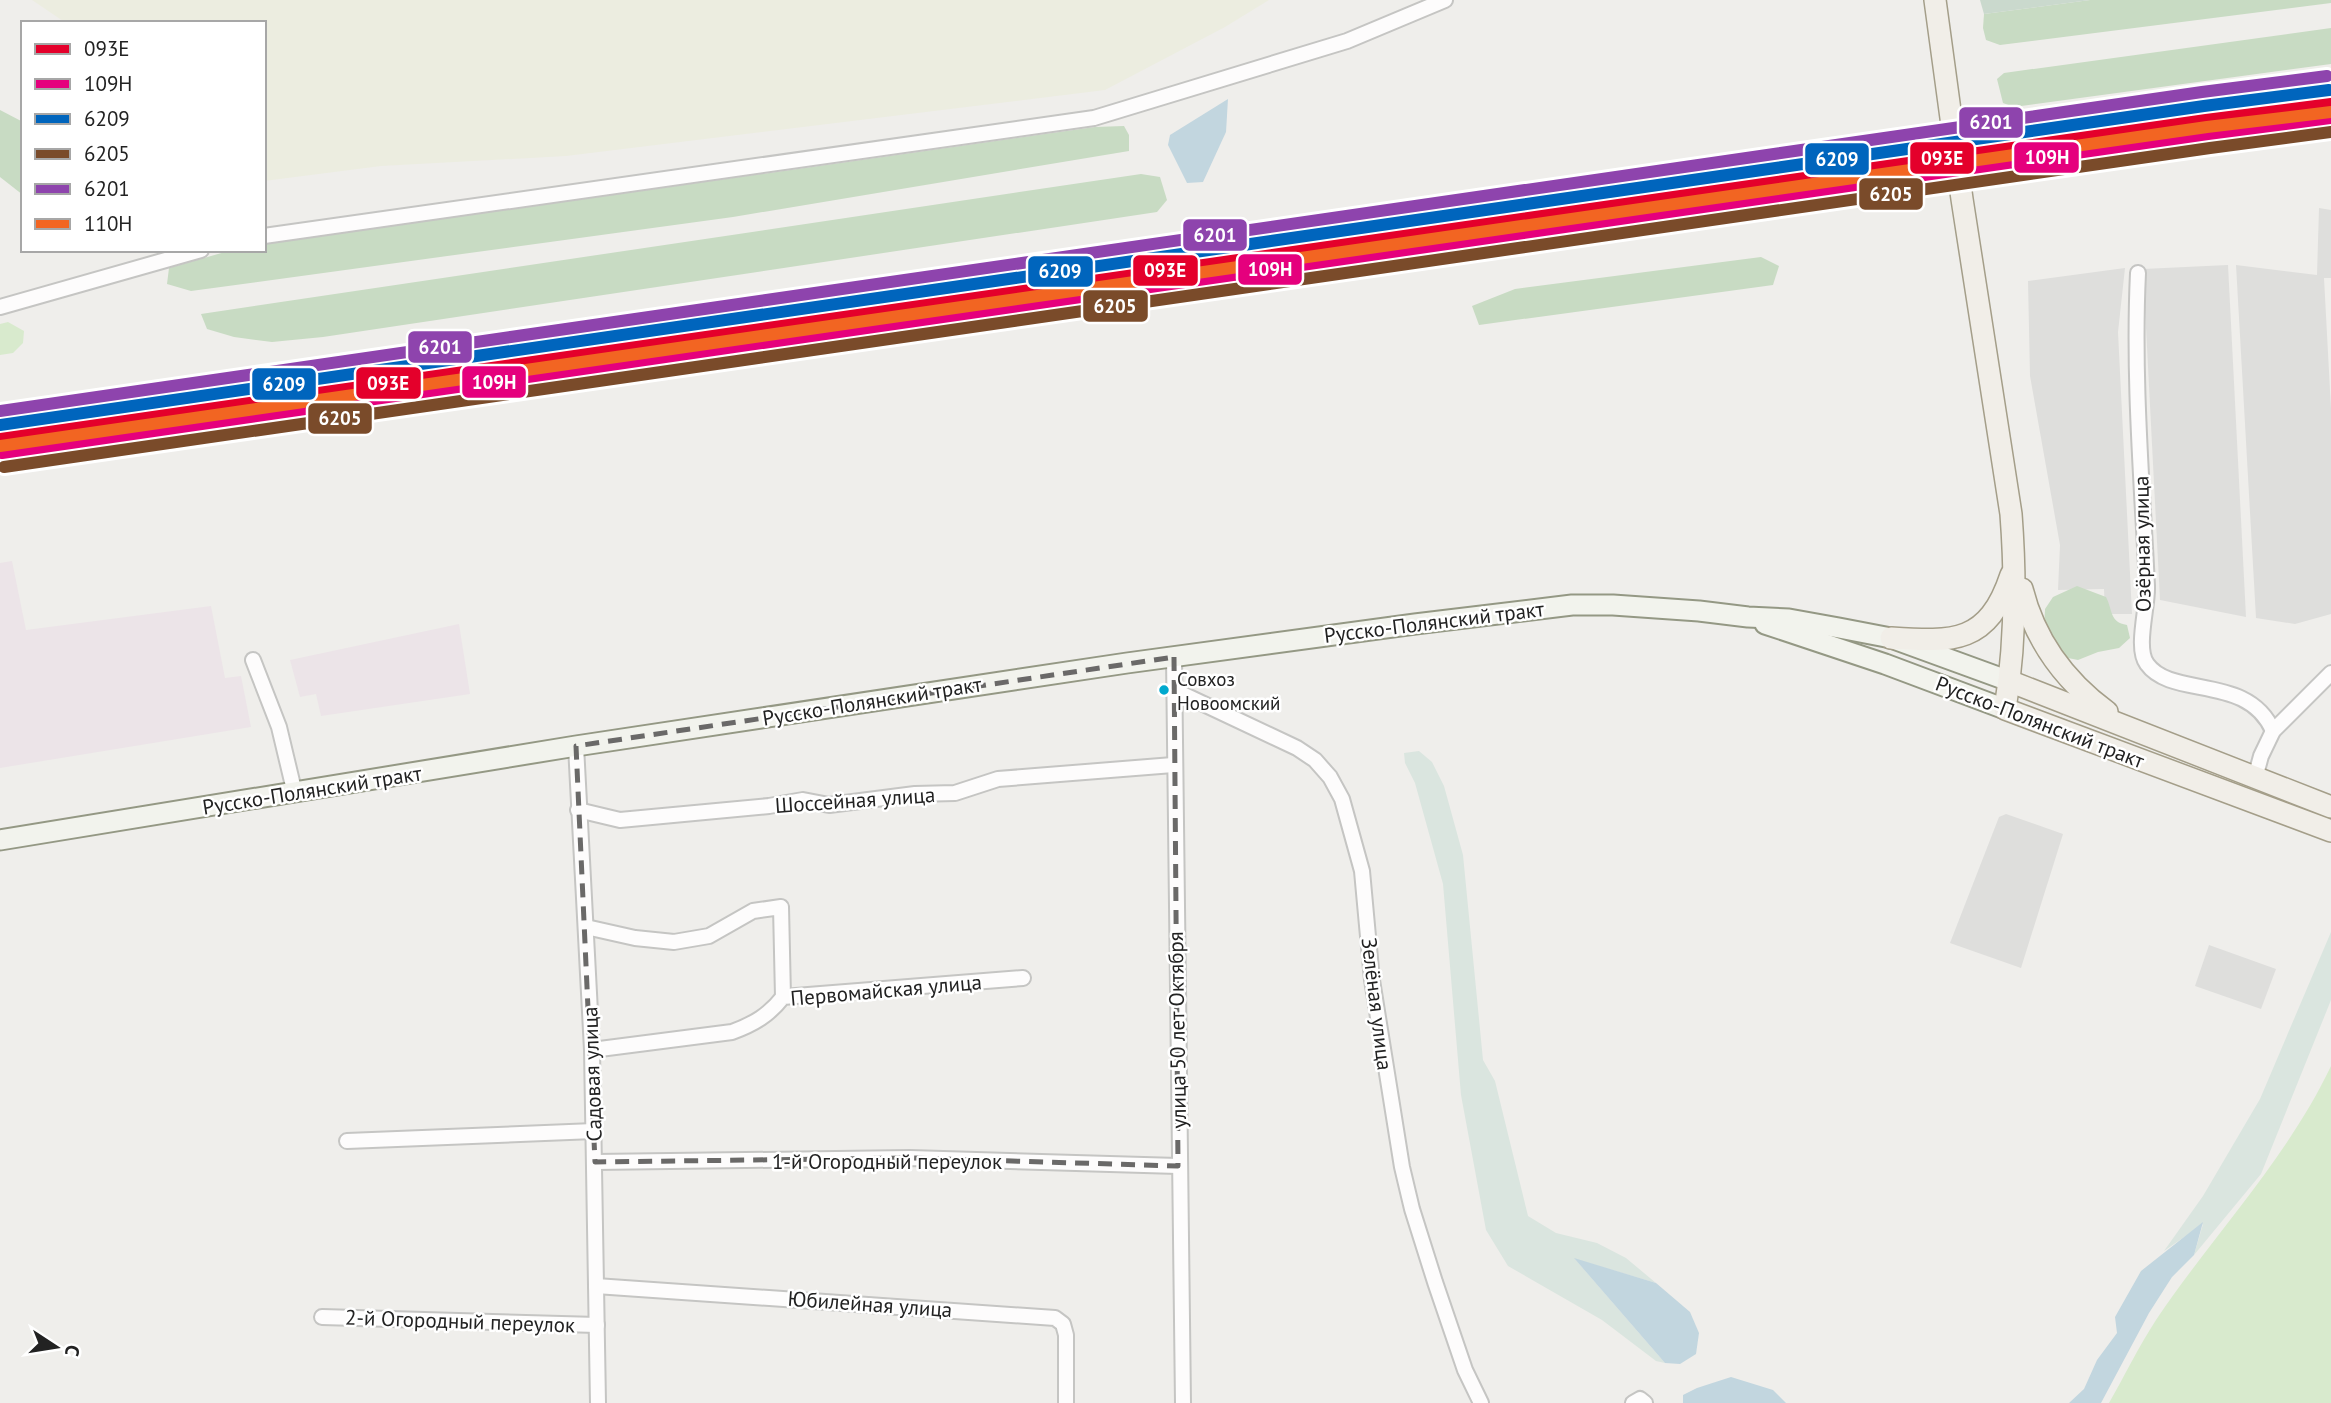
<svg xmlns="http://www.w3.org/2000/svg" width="2331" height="1403" viewBox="0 0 2331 1403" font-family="'PT Sans',sans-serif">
  <rect width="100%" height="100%" fill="#efeeeb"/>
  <g fill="#dededc">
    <path d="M2319,208L2331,210V278H2324L2331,409V614L2295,624L2256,618L2236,265L2317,275Z"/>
    <path d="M2228,265L2246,617L2160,600L2143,269Z"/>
    <path d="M2125,268L2118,332L2132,614H2105L2104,589L2058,590L2060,545L2030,376L2028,281Z"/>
    <path d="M2006,814L2063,834L2021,968L1950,943L1999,817Z"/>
    <path d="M2209,945L2276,969L2261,1009L2195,986Z"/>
  </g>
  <g fill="#ece4e8">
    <path d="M12,561L26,630L211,606L225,678L241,676L251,727L0,768V563Z"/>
    <path d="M459,624L470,694L321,716L316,694L300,697L290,660Z"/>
  </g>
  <path fill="#ecede0" d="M32,0H1269L1225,27L1105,90L566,156L381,166L264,181V23H66Z"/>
  <g fill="#d8eacd">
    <path d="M8,322L24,331L23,343L13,353L0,355V324Z"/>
    <path d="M2331,1066V1403H2109C2125,1375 2139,1346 2156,1320C2213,1235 2287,1159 2331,1066Z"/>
  </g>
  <g fill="#c8dbc3">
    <path d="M2090,0H2331V3L2000,45L1986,40L1983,28L1984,14Z"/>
    <path d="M2331,28V64L2014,107L2003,103L1997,79L2004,73Z"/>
    <path d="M0,110L23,122V195L0,177Z"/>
    <path d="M1124,126L1129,135V151L733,217L191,291L167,284L169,268L232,250H264V244L1095,127Z"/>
    <path d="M1141,174L1160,177L1167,200L1157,212L323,337L272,342L234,337L207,329L201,314Z"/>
    <path d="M1761,257L1779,266L1773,285L1479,325L1472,306L1515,289Z"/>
    <path d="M2077,586L2106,597C2113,610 2109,622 2127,625L2130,638L2119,648L2098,652L2078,660L2068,658L2053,645L2044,629L2045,609L2053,597Z"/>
  </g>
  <g fill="#dae5df">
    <path d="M1419,751L1432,762L1444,786L1463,855L1483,1060L1495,1081L1528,1216L1556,1233L1597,1243L1626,1258L1656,1283L1575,1259L1665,1363L1656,1361L1602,1320L1508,1266L1486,1230L1461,1095L1443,884L1415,783L1405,763L1404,753Z"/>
    <path d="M2331,932V1000L2261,1174L2194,1255L2203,1224L2164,1251L2203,1196L2260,1099Z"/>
  </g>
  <path fill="#cad9cd" d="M1980,0H2090L1984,14Z"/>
  <g fill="#c2d6df">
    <path d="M1228,99L1226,132L1203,182L1187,183L1168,145L1170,135Z"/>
    <path d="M2203,1222L2194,1255L2172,1277L2149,1313L2101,1403H2069L2084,1389L2097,1360L2117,1333L2115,1317L2141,1271Z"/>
    <path d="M1574,1258L1656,1283L1690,1312L1699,1333L1696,1354L1680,1364L1665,1363Z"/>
    <path d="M1731,1377L1773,1390L1786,1403H1683V1395L1697,1388Z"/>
  </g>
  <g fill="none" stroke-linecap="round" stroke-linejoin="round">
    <defs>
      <g id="minor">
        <path d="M264,236L1094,118L1347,41L1445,0"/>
        <path d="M2138,273C2133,377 2142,482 2147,586C2148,607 2135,648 2147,664C2172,699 2248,673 2273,731"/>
        <path d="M0,307L201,250"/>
        <path d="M1174,657L1183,1403"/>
        <path d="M253,660L279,727L295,794"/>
        <path d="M1174,690L1297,748L1315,760L1330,777L1342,799L1362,871L1372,980L1402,1167L1412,1209L1435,1282L1465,1370L1481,1403"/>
        <path d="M576,746L592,1050L598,1403"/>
        <path d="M2255,778L2261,756L2273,731L2331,673"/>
        <path d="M578,810L620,820L769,806L803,800L829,805L915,794L955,793L998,779L1173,765"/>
        <path d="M586,927L635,938L674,942L709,936L753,911L781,907L783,997"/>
        <path d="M592,1050L732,1032C754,1024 769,1015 783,997L1023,978"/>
        <path d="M347,1141L594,1131"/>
        <path d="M595,1162L910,1158L1178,1166"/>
        <path d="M596,1286L1055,1318L1063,1324L1066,1335V1403"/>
        <path d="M322,1317L597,1325"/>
        <path d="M1633,1403L1640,1399L1645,1403"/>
      </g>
      <g id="secondary">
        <path d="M1765,624L1885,664L2005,709"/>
        <path d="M0,840L576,746L1127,663L1415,624L1572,605H1613L1699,611L1748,617L1789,619L1839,628L1891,638L2009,681"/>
      </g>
      <g id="primary">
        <path d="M1935,0L1962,199L2011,514C2016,580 2016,643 2005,709L2331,831"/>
        <path d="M2022,589C2035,641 2065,681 2107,712"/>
        <path d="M1891,638C1954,642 1988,644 2011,575"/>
        <path d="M2009,681L2331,807"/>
      </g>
    </defs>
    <use href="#minor" stroke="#c5c5c3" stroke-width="18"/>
    <use href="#secondary" stroke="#949884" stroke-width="23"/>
    <use href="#primary" stroke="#a49e89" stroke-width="24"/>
    <use href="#minor" stroke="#fdfcfc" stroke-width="14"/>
    <use href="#secondary" stroke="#f2f3ed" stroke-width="19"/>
    <use href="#primary" stroke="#f1eee8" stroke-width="21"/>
    <defs>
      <path id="rail-1" d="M0,439L2206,120L2331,104"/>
      <path id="rail-2" d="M2,453L2208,134L2331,118"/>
      <path id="rail-3" d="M0,425L2204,106L2329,90"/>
      <path id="rail-4" d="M4,467L2210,148L2331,132"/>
      <path id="rail-5" d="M0,411L2202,92L2327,76"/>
      <path id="rail-6" d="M0,446L2207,127L2331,112"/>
    </defs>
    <use href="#rail-1" stroke="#fff" stroke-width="18"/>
    <use href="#rail-2" stroke="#fff" stroke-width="18"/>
    <use href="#rail-3" stroke="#fff" stroke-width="18"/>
    <use href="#rail-4" stroke="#fff" stroke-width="18"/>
    <use href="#rail-5" stroke="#fff" stroke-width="18"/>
    <use href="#rail-6" stroke="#fff" stroke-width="18"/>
    <use href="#rail-1" stroke="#e4002b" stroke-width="12"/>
    <use href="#rail-2" stroke="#e5007d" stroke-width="12"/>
    <use href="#rail-3" stroke="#0065bd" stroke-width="12"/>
    <use href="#rail-4" stroke="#7a4b2a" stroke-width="12"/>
    <use href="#rail-5" stroke="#8e44ad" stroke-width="12"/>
    <use href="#rail-6" stroke="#f26522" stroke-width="12"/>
  </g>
  <path fill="none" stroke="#6a6968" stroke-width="5" stroke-dasharray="14 9" stroke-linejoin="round" d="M1174,657L1178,1166L910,1158L595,1162L576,746Z"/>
  <circle fill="#00a9ce" stroke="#fff" stroke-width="2.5" cx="1164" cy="690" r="6"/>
  <g text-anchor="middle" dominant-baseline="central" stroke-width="5" stroke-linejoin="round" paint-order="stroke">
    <g font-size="19" fill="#222" stroke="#fff" text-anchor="start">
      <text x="1177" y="679">Совхоз<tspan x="1177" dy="24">Новоомский</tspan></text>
    </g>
    <g font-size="21" fill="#222" stroke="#fff">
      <text transform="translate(2142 544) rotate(-91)">Озёрная улица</text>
      <text transform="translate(1434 622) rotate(-7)">Русско-Полянский тракт</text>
      <text transform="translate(872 701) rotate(-9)">Русско-Полянский тракт</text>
      <text transform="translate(2040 722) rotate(21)">Русско-Полянский тракт</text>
      <text transform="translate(312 790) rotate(-9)">Русско-Полянский тракт</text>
      <text transform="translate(855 800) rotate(-4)">Шоссейная улица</text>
      <text transform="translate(886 990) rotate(-5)">Первомайская улица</text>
      <text transform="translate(1377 1004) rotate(83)">Зелёная улица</text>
      <text transform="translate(1177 1030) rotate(-91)">улица 50 лет Октября</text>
      <text transform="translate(592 1074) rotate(-92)">Садовая улица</text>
      <text x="887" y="1161">1-й Огородный переулок</text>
      <text transform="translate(870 1304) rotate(4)">Юбилейная улица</text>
      <text transform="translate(460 1321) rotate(2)">2-й Огородный переулок</text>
    </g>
  </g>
  <g stroke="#fff" stroke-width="2.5">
    <rect x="1958" y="106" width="66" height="33" rx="7" fill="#8e44ad"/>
    <rect x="2013" y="141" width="67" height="33" rx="7" fill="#e5007d"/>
    <rect x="1909" y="141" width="66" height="34" rx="7" fill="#e4002b"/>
    <rect x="1804" y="142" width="66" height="34" rx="7" fill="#0065bd"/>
    <rect x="1858" y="177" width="66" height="34" rx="7" fill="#7a4b2a"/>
    <rect x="1182" y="218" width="66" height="34" rx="7" fill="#8e44ad"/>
    <rect x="1237" y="253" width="66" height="33" rx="7" fill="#e5007d"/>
    <rect x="1132" y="254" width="67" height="33" rx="7" fill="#e4002b"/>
    <rect x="1027" y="255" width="67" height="33" rx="7" fill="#0065bd"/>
    <rect x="1082" y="289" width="67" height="34" rx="7" fill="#7a4b2a"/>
    <rect x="407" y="330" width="66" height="34" rx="7" fill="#8e44ad"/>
    <rect x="461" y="365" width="66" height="34" rx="7" fill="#e5007d"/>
    <rect x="355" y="366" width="67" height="34" rx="7" fill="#e4002b"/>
    <rect x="251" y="367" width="66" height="34" rx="7" fill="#0065bd"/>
    <rect x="307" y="402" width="66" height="33" rx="7" fill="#7a4b2a"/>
  </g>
  <g font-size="19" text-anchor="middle" font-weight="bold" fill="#fff">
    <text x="1991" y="129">6201</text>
    <text x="2047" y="164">109Н</text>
    <text x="1942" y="165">093Е</text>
    <text x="1837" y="166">6209</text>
    <text x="1891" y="201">6205</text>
    <text x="1215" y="242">6201</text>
    <text x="1270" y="276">109Н</text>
    <text x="1165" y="277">093Е</text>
    <text x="1060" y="278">6209</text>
    <text x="1115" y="313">6205</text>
    <text x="440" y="354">6201</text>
    <text x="494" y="389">109Н</text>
    <text x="388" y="390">093Е</text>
    <text x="284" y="391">6209</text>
    <text x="340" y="425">6205</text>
  </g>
  <rect x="21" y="21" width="245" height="231" fill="#ffffff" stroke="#a7a7a7" stroke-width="2"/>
  <rect x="35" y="44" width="35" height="10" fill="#e4002b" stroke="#a7a7a7" stroke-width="2"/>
  <text x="84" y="56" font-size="21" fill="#222222">093Е</text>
  <rect x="35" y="79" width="35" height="10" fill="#e5007d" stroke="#a7a7a7" stroke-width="2"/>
  <text x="84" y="91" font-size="21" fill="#222222">109Н</text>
  <rect x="35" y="114" width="35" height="10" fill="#0065bd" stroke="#a7a7a7" stroke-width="2"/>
  <text x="84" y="126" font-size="21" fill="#222222">6209</text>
  <rect x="35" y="149" width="35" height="10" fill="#7a4b2a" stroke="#a7a7a7" stroke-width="2"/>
  <text x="84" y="161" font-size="21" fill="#222222">6205</text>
  <rect x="35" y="184" width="35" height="10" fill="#8e44ad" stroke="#a7a7a7" stroke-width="2"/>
  <text x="84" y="196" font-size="21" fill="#222222">6201</text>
  <rect x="35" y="219" width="35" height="10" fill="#f26522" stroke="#a7a7a7" stroke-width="2"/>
  <text x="84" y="231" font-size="21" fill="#222222">110Н</text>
  <g transform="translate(56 1347) rotate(102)" stroke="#ffffff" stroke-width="5" paint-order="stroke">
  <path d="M0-5L12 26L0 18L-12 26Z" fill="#222222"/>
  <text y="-10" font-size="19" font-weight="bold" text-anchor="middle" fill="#222222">С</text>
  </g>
</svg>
